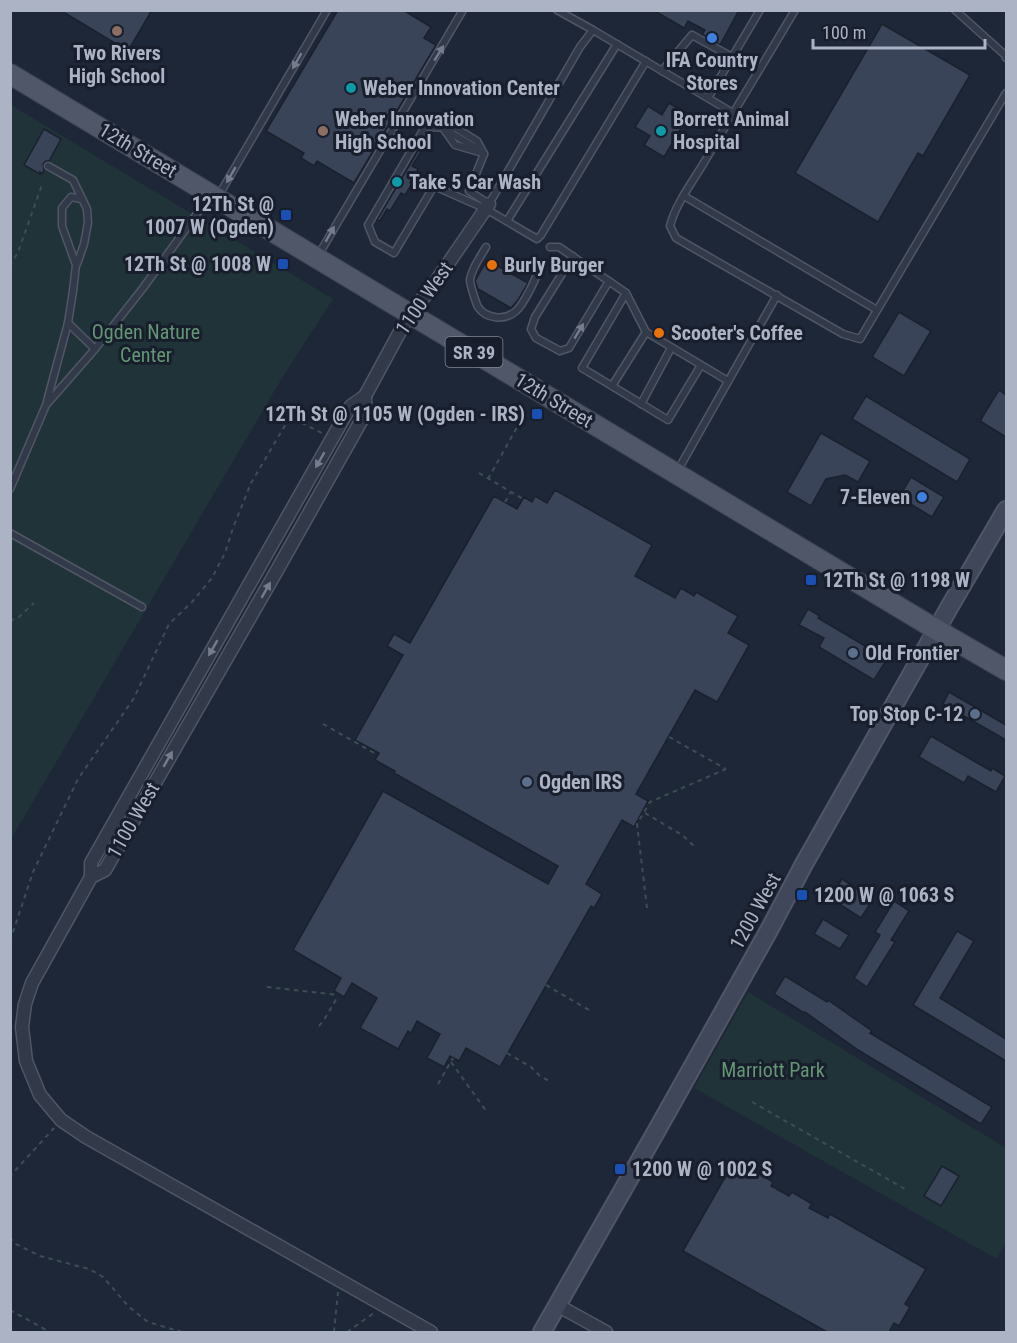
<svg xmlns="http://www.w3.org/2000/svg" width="1017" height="1343" viewBox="0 0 1017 1343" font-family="'Roboto Condensed',sans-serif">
  <rect width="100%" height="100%" fill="#1e2737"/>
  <g fill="#203338">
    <path d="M11,105L333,299L282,378L11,839Z"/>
    <path d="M748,992L1006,1148V1242L997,1259L694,1088Z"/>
  </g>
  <g fill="#3a4458" stroke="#1a202e" stroke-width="1.5">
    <path d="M60,10H152L128,51Z"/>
    <path d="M338,10H403L431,27L424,38L436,45L354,183L317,161L314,166L301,158L304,153L266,131Z"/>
    <path d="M653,10H739L720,45L702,34L705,30L688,21L684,28Z"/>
    <path d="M882,24L970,75L923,156L918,153L878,222L795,173Z"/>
    <path d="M669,103L689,115L664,157L644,145L650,136L635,127L648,106L662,115Z"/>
    <path d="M44,129L61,139L49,161H46L43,164L44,170L42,174L40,172V174L24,165Z"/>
    <path d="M419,149L422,150L412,166L418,169L410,183L412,184L405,195L401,193L390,211L387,209L380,221L377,220Z"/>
    <path d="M487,260L528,283L518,300L511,308L478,289L475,281Z"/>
    <path d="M899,312L931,331L904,376L872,357Z"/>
    <path d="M999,390L1006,395V437L980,421Z"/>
    <path d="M866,396L970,459L957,482L852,419Z"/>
    <path d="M821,433L870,461L858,482L845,475L826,479L811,506L787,492Z"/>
    <path d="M911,477L944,497L932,517L899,497Z"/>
    <path d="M555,490L652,545L635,576L675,598L681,588L694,596L696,592L738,616L728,633L749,645L717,702L695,690L636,794L648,801L642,812L634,827L622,820L586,884L602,894L594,908L591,906L500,1067L466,1048L459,1061L450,1056L444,1067L427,1058L440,1034L417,1021L411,1033L408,1031L398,1049L360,1028L377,998L352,983L344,997L334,991L341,978L293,950L383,791L548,884L558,866L394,773L395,771L375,760L379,753L355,740L403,655L387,646L394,634L410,643L494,496L517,509L524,497L532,502L535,496L547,503Z"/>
    <path d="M808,609L820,616L818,618L887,659L874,680L819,647L824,638L799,625Z"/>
    <path d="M949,692L1006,725V740L943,704Z"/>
    <path d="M931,736L991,771L992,768L1005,776L996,792L968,776L964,783L919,757Z"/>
    <path d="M842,879L873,899L861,918L830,898Z"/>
    <path d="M894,901L909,911L891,940L895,942L867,987L854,978L880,935L875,932Z"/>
    <path d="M823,919L849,935L840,949L814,934Z"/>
    <path d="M957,931L974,941L940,998L1006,1039V1061L913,1005Z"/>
    <path d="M785,976L827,1002L828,1000L872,1031L870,1033L992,1107L981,1124L858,1050L805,1012L804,1013L774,994Z"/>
    <path d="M735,1160L773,1182L771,1186L789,1196L792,1192L812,1204L809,1208L828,1218L830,1214L926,1269L905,1304L910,1307L899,1326L894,1323L889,1332H827L683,1251Z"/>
    <path d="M942,1166L959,1176L941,1206L924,1196Z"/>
  </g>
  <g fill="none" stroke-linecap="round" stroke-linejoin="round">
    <defs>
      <g id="lane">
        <path d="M557,10L593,30"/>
        <path d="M795,10C765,61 734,111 705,161C693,181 675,205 670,226L676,238L843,334L860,339L1006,93"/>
        <path d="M955,10L1005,55L1006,58"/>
        <path d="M662,71L692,35L732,57"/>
        <path d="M708,98L760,10"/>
        <path d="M443,128L455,145L483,153"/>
        <path d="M446,130L476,148"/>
        <path d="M484,154L477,141L456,128L425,127L368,225L375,242L394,253L434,186L486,209L537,239L541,235L646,61"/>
        <path d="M484,154L469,191L489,204L580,47L593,30L733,113"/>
        <path d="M48,166L73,180L87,209L88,223L84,244L77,264"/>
        <path d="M219,195L327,10"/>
        <path d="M684,196L877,310"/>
        <path d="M507,221L617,44"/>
        <path d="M486,247C481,256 471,269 470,280C470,285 476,303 478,307C486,319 505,321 516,311C524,304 537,277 540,266"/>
        <path d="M550,247H559L626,293"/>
        <path d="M319,254L463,10"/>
        <path d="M573,256L535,317L531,329L536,338L560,351L569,348L609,281"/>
        <path d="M68,323L95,349"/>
        <path d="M646,332L626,293L582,368L612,386L646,332L728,381"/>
        <path d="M612,386L668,420L701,365"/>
        <path d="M47,401L68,323L73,291L76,265L62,226V208L71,197L82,199"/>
        <path d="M641,404L671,348"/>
        <path d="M678,470L777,295"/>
        <path d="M10,489L46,405L95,349L143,288L209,197"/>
        <path d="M10,533L142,607"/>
      </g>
      <g id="street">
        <path d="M91,877V863L346,414L351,406L365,396L410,313L430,290L489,204"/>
        <path d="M91,877L32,983L25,1004L22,1027L26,1061L40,1095L61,1120L86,1137L431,1332"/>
        <path d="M91,877L105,870L276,572L365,414V396"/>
        <path d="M557,1305L606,1332"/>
      </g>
      <path id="secondary" d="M542,1332L657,1130L768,932L804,864L950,606L1006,510"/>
      <path id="primary" d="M10,74L937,630L1006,670"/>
    </defs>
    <use href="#lane" stroke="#505666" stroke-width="9"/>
    <use href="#street" stroke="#505666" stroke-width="15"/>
    <use href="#secondary" stroke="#505666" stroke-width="20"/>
    <use href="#primary" stroke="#3c4251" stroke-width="22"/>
    <g stroke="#3b4f53" stroke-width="2" stroke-dasharray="4.5 4.5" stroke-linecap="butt">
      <path d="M10,266L18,252L42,185"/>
      <path d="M479,473L523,499"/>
      <path d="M488,479L520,422"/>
      <path d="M505,502L511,492"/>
      <path d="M10,621L19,617L34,603"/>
      <path d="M323,724L376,754"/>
      <path d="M669,737L726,769"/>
      <path d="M645,813L682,835L694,846"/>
      <path d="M647,908L637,824L650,802L726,769"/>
      <path d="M10,941L33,872L78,779L134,698L169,624L192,602L212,578L225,553L233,528L251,483L290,417L322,433"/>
      <path d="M546,985L589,1010"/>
      <path d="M267,987L338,995"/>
      <path d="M319,1026L324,1020L338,996"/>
      <path d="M507,1053L531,1067L540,1076L549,1081"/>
      <path d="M451,1062L487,1112"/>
      <path d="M438,1084L453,1058"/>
      <path d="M752,1102L905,1189"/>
      <path d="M10,1178L12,1174L54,1128"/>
      <path d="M10,1237L14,1243L40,1256L89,1269L103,1277L129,1307L148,1322L182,1332"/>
      <path d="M10,1310L50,1332"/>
      <path d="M334,1332L338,1292"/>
      <path d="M347,1332L374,1313"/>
    </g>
    <use href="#lane" stroke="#323948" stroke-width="6"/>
    <use href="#street" stroke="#323948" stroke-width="12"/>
    <use href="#secondary" stroke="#40475b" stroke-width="16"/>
    <use href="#primary" stroke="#505768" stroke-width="20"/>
  </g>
  <defs><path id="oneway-solid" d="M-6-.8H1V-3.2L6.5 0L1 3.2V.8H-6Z" transform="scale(1.5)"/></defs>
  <g fill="#757c8d">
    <use href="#oneway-solid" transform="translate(439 53) rotate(-59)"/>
    <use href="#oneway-solid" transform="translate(297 61) rotate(120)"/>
    <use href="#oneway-solid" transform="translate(231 175) rotate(120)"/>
    <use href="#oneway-solid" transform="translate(330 234) rotate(-60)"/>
    <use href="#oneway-solid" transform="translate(579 331) rotate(-59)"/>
    <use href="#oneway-solid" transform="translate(320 460) rotate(120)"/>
    <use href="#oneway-solid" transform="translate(266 590) rotate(-60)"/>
    <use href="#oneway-solid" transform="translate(213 648) rotate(120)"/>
    <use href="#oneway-solid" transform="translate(168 759) rotate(-60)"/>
  </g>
  <g fill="#8d6e63" stroke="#181e2c" stroke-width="2">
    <circle cx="117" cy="31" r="6"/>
    <circle cx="323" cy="131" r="6"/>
  </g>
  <g fill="#3f7fe0" stroke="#181e2c" stroke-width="2">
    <circle cx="712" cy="38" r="6"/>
    <circle cx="922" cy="497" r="6"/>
  </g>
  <g fill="#0f9aa8" stroke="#181e2c" stroke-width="2">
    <circle cx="351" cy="88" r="6"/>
    <circle cx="661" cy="131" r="6"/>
    <circle cx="397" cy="182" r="6"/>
  </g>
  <g fill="#1a4fb4" stroke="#181e2c" stroke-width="2">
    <rect x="280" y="209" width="12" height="12" rx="3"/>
    <rect x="277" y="258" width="12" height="12" rx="3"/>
    <rect x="531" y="408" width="12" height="12" rx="3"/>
    <rect x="805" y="574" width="12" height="12" rx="3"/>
    <rect x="796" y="889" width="12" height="12" rx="3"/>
    <rect x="614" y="1163" width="12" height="12" rx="3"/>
  </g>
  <g fill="#e8710a" stroke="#181e2c" stroke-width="2">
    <circle cx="492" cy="265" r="6"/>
    <circle cx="659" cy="333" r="6"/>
  </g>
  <g fill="#5c6f8a" stroke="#181e2c" stroke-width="2">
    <circle cx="853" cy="653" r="6"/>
    <circle cx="975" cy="714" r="6"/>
    <circle cx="527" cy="782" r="6"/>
  </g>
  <g text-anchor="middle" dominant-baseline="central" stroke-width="6" stroke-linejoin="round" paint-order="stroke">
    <rect fill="#181e2c" stroke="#808697" stroke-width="1.5" x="445.5" y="337" width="57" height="30" rx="4.5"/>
    <g font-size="18" font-weight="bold" fill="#acb3c5">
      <text x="474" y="352">SR 39</text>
    </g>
    <g font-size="20" font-weight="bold" fill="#acb3c5" stroke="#181e2c" text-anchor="start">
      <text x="117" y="53" text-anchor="middle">Two Rivers<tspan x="117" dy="23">High School</tspan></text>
      <text x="712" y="60" text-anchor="middle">IFA Country<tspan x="712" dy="23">Stores</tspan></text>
      <text x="363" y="88">Weber Innovation Center</text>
      <text x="335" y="119">Weber Innovation<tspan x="335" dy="23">High School</tspan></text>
      <text x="673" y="119">Borrett Animal<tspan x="673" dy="23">Hospital</tspan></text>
      <text x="409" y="182">Take 5 Car Wash</text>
      <text x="274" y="204" text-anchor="end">12Th St @<tspan x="274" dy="23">1007 W (Ogden)</tspan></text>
      <text x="271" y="264" text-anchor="end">12Th St @ 1008 W</text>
      <text x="504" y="265">Burly Burger</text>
      <text x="671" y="333">Scooter's Coffee</text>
      <text x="525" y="414" text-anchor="end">12Th St @ 1105 W (Ogden - IRS)</text>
      <text x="910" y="497" text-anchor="end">7-Eleven</text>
      <text x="823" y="580">12Th St @ 1198 W</text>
      <text x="865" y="653">Old Frontier</text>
      <text x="963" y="714" text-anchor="end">Top Stop C-12</text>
      <text x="539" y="782">Ogden IRS</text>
      <text x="814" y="895">1200 W @ 1063 S</text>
      <text x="632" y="1169">1200 W @ 1002 S</text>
    </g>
    <g font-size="20" fill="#acb3c5" stroke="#181e2c">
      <text transform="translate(138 150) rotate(31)">12th Street</text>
      <text transform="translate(424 298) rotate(-55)">1100 West</text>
      <text transform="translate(554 400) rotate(31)">12th Street</text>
      <text transform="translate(133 820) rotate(-60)">1100 West</text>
      <text transform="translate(755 911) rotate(-61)">1200 West</text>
    </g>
    <g font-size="20" fill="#639674" stroke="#181e2c">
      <text x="146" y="332">Ogden Nature<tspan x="146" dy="23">Center</tspan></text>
      <text x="773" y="1070">Marriott Park</text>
    </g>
  </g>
  <rect width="1017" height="1343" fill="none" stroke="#acb3c5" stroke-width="24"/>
  <path d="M813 39v9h172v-9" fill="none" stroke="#acb3c5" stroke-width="3"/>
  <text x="822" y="39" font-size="18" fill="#acb3c5" stroke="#181e2c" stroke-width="4.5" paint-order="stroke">100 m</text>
</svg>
